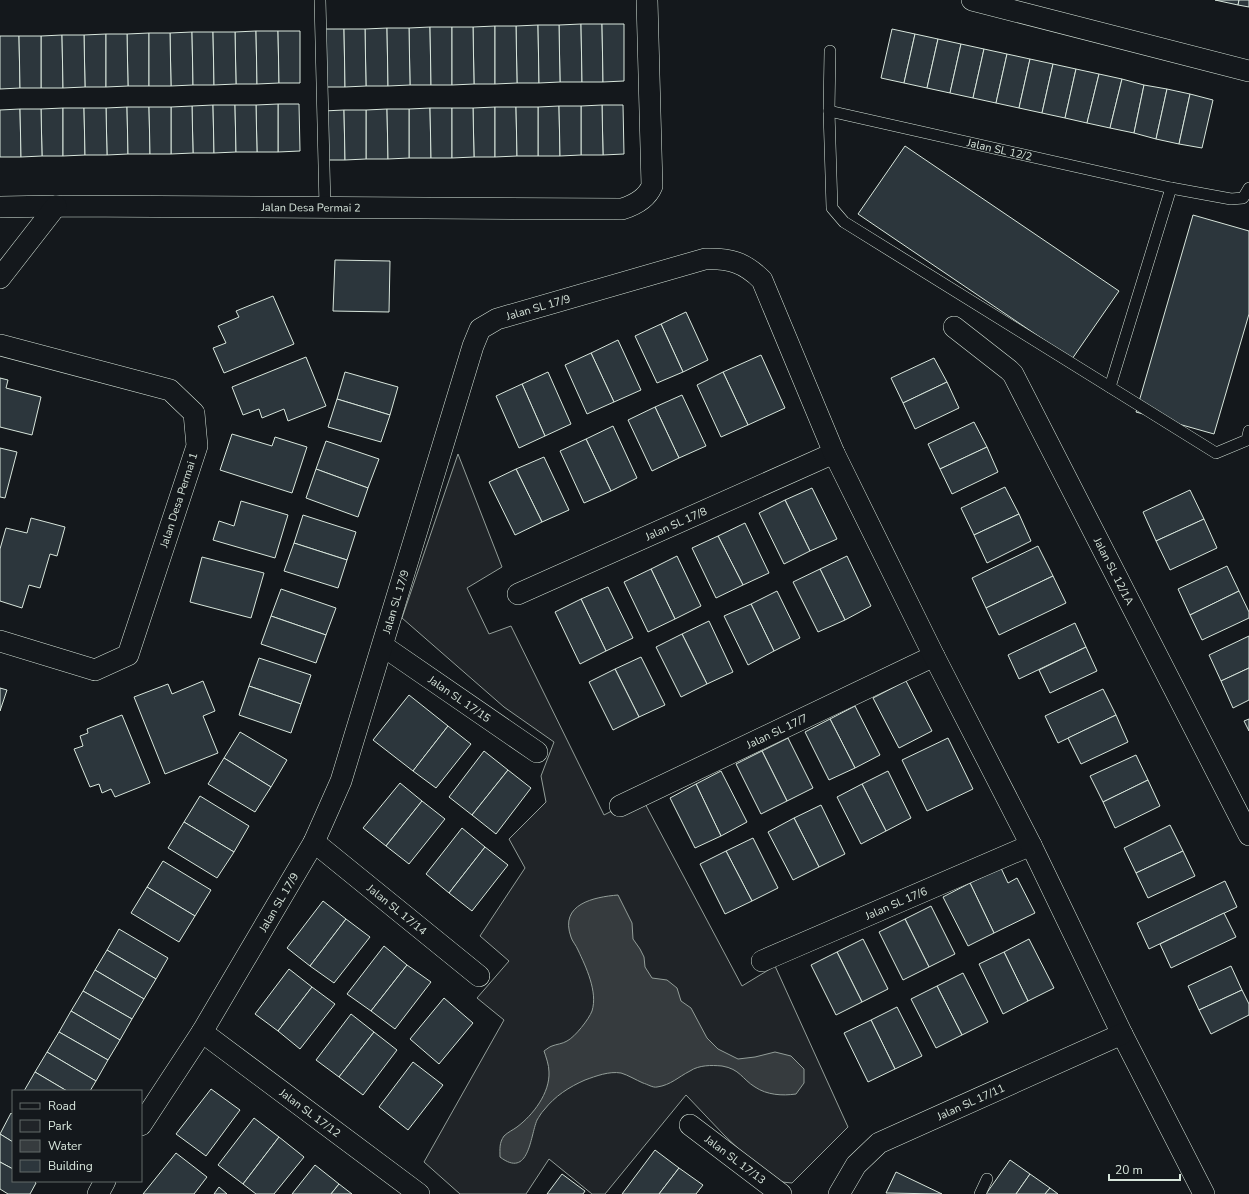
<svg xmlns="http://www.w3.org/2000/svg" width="1249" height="1194" viewBox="0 0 1249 1194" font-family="'Nunito Sans',sans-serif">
  <rect width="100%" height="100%" fill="#14181c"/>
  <path fill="#202428" stroke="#939e99" d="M458,454L502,567L467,588L489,634L511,626L604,815L641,796L742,986L775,966L848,1127L792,1183L772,1181L724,1135L686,1095L605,1194H592L549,1159L526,1194H460L424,1162L504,1020L477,998L509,961L480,936L525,868L509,839L546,802L541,776L554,742L504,707L402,618Z"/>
  <path fill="#363b3e" stroke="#939e99" d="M618,895L632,923L633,939L640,949L644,957L645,967L652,978L667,980L677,988L681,1001L691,1008L707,1038L718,1049L738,1059L755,1057L775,1052L791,1056L804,1069V1083L796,1094C782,1096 767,1095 755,1087C742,1079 740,1069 722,1066C711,1065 699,1065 690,1071C678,1077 671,1085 657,1087C653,1088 647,1084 643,1083C636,1080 628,1075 621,1073C609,1071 596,1076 585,1080C569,1087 555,1096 544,1110C541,1113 539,1117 537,1120C530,1137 529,1179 500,1157C500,1149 499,1143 504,1136C508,1132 513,1130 517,1127C533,1115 550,1093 549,1072C549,1065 546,1057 544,1051C547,1049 549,1047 552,1046C557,1044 562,1044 567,1041C575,1037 589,1019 592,1011C598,992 586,967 578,950C576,945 572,941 571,937C559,904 594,897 618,895Z"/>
  <g fill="#2c363c" stroke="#d8e6dc">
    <path d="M1215,0H1239L1238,5Z"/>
    <path d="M1239,0H1249V7L1238,5Z"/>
    <path d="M581,24L582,82H560L559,25Z"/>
    <path d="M581,24H602L603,82H582Z"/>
    <path d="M602,24H624V81L603,82Z"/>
    <path d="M538,25L539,83H517L516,26Z"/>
    <path d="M538,25H559L560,82L539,83Z"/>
    <path d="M495,26V84H474L473,27Z"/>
    <path d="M495,26H516L517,83L495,84Z"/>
    <path d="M430,27L431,85H410L409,28Z"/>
    <path d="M430,27H452V85H431Z"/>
    <path d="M452,27H473L474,84L452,85Z"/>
    <path d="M387,28L388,86H366L365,29Z"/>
    <path d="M387,28H409L410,85L388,86Z"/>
    <path d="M322,29H344L345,87H323Z"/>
    <path d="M344,29H365L366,86L345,87Z"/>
    <path d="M892,29L915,34L904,83L881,78Z"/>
    <path d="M256,31L257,84H236L235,32Z"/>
    <path d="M256,31H278L279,83L257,84Z"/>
    <path d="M278,31H300V83H279Z"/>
    <path d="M192,32L193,85L171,86L170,33Z"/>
    <path d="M192,32H213L214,85H193Z"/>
    <path d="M213,32H235L236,84L214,85Z"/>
    <path d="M149,33V86H128L127,34Z"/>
    <path d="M149,33H170L171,86H149Z"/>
    <path d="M106,34V87H85L84,35Z"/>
    <path d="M106,34H127L128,86L106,87Z"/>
    <path d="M915,34L938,39L927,88L904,83Z"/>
    <path d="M62,35L63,88H41V36Z"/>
    <path d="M62,35H84L85,87L63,88Z"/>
    <path d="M0,36H19L20,88L0,89Z"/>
    <path d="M19,36H41V88H20Z"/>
    <path d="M938,39L961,44L950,93L927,88Z"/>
    <path d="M961,44L984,49L973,98L950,93Z"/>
    <path d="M984,49L1007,54L996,103L973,98Z"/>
    <path d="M1007,54L1030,59L1019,108L996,103Z"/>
    <path d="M1030,59L1053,64L1042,113L1019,108Z"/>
    <path d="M1053,64L1076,69L1065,118L1042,113Z"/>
    <path d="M1076,69L1099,74L1087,123L1065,118Z"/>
    <path d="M1099,74L1122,79L1110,128L1087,123Z"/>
    <path d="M1122,79L1144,85L1134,133L1110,128Z"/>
    <path d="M1144,85L1167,89L1156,139L1134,133Z"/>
    <path d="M1167,89L1190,94L1179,144L1156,139Z"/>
    <path d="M1190,94L1213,100L1202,148L1179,144Z"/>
    <path d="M278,104H299L300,151L278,152Z"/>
    <path d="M278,104V152H257L256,105Z"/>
    <path d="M213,105L214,153H193L192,106Z"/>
    <path d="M213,105H235L236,152L214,153Z"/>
    <path d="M235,105H256L257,152H236Z"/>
    <path d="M602,105H623L624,154L603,155Z"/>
    <path d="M602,105L603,155H581V106Z"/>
    <path d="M192,106L193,153L171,154V107Z"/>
    <path d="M559,106L560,156H538V107Z"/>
    <path d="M559,106H581V155L560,156Z"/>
    <path d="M127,107L128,154L107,155L106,108Z"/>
    <path d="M127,107H149L150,154H128Z"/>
    <path d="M149,107H171V154H150Z"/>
    <path d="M495,107V157H474L473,108Z"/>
    <path d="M495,107H516L517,156L495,157Z"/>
    <path d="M516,107H538V156H517Z"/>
    <path d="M63,108V156H42L41,109Z"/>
    <path d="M63,108H84L85,155L63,156Z"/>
    <path d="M84,108H106L107,155H85Z"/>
    <path d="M430,108L431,158H409V109Z"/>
    <path d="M430,108H452V158H431Z"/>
    <path d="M452,108H473L474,157L452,158Z"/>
    <path d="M20,109L21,157H0V110Z"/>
    <path d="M20,109H41L42,156L21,157Z"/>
    <path d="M387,109L388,159H366V110Z"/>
    <path d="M387,109H409V158L388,159Z"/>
    <path d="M344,110L345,160H323V111Z"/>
    <path d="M344,110H366V159L345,160Z"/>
    <path d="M905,146L1119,291L1072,359L858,214Z"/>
    <path d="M1193,215L1249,231V314L1214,434L1136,412Z"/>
    <path d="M335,260L390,261L389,312L333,311Z"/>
    <path d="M273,296L294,344L224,373L213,348L226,343L218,326L239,317L236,311Z"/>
    <path d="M686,312L708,360L683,372L661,324Z"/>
    <path d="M661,324L683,372L657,383L635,336Z"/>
    <path d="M618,340L641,390L614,402L591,353Z"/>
    <path d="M591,353L614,402L587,414L565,365Z"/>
    <path d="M761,355L785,408L748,425L723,372Z"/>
    <path d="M306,357L326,406L288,421L284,409L262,418L259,409L243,415L232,387Z"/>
    <path d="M934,358L947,382L903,403L891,378Z"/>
    <path d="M345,372L398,387L390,415L337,399Z"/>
    <path d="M548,372L571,424L545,436L522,384Z"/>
    <path d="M723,372L748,425L721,437L697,385Z"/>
    <path d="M0,378L8,380L6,388L41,397L32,435L0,427Z"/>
    <path d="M947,382L959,408L915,429L903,403Z"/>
    <path d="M522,384L545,436L519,448L496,396Z"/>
    <path d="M682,395L706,446L679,458L655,407Z"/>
    <path d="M337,399L390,415L381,442L328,427Z"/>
    <path d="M655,407L679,458L652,471L628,420Z"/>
    <path d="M974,422L987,447L940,469L928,444Z"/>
    <path d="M613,426L637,478L611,491L586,439Z"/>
    <path d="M232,434L272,446L275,437L307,447L292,493L220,470Z"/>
    <path d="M586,439L611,491L584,503L560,451Z"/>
    <path d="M326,441L379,459L368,488L316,469Z"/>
    <path d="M987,447L998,472L952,494L940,469Z"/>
    <path d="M0,448L17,452L5,498L0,497Z"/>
    <path d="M544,457L569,510L542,522L516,469Z"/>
    <path d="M316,469L368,488L358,517L306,498Z"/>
    <path d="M516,469L542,522L515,535L489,482Z"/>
    <path d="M1005,487L1019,514L974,535L961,508Z"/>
    <path d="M812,488L837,539L810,551L785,500Z"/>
    <path d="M1190,490L1204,519L1156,541L1143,512Z"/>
    <path d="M785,500L810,551L784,564L759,513Z"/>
    <path d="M241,501L288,515L275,558L213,540L219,521L234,526Z"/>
    <path d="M1019,514L1031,541L987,563L974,535Z"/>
    <path d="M303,515L356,532L347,560L294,543Z"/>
    <path d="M31,518L65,527L57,556L50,554L40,588L29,585L22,608L0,601V549L6,528L27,533Z"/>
    <path d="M1204,519L1217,548L1170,570L1156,541Z"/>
    <path d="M745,523L769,573L743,585L718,536Z"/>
    <path d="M718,536L743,585L716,598L692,548Z"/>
    <path d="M294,543L347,560L338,588L284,571Z"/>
    <path d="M1038,546L1053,576L986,608L972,578Z"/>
    <path d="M677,556L701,606L675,619L651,569Z"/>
    <path d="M847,556L871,606L845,620L820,569Z"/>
    <path d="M202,557L264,573L251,618L190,602Z"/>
    <path d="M1227,566L1239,591L1190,615L1178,589Z"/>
    <path d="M651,569L675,619L648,632L624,582Z"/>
    <path d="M820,569L845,620L818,632L793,582Z"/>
    <path d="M1053,576L1066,603L999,635L986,608Z"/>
    <path d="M608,587L633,638L606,651L581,599Z"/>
    <path d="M281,589L336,608L326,635L271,616Z"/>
    <path d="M777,591L800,638L774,651L751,604Z"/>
    <path d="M1239,591L1249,612V618L1202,640L1190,615Z"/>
    <path d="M581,599L606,651L580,664L555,612Z"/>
    <path d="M751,604L774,651L748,665L724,616Z"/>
    <path d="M271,616L326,635L316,663L261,644Z"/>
    <path d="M709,621L733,672L707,684L682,634Z"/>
    <path d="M1075,623L1086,647L1019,679L1008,655Z"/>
    <path d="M682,634L707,684L681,697L656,647Z"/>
    <path d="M1249,636V668L1221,681L1209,655Z"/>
    <path d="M1086,647L1097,671L1050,693L1039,670Z"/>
    <path d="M641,657L665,705L639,717L615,669Z"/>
    <path d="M259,658L311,675L301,704L249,686Z"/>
    <path d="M1249,668V700L1233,708L1221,681Z"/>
    <path d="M615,669L639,717L613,730L589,682Z"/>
    <path d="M203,681L215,711L203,716L218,753L165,774L134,697L168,684L172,694Z"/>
    <path d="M906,681L932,731L899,748L873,698Z"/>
    <path d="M249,686L301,704L291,733L239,715Z"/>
    <path d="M0,688L7,690L0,711Z"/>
    <path d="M1103,689L1116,715L1058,743L1045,716Z"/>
    <path d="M409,695L448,726L413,771L373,740Z"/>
    <path d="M855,706L880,755L855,768L830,719Z"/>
    <path d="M122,715L150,783L115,797L111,789L102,793L99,784L90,787L74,749L83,746L80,736L88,733L87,729Z"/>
    <path d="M1116,715L1128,742L1081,764L1068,738Z"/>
    <path d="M830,719L855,768L829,780L805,732Z"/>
    <path d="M1249,719V731L1244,721Z"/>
    <path d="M448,726L471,744L436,788L413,771Z"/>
    <path d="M240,732L287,760L271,787L224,758Z"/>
    <path d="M788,738L813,788L787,801L762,751Z"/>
    <path d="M948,738L973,789L927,811L902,760Z"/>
    <path d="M484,751L508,770L472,815L449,797Z"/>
    <path d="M762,751L787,801L761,814L736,764Z"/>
    <path d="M1136,755L1148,780L1103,802L1090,776Z"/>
    <path d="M224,758L271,787L255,812L208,784Z"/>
    <path d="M508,770L531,788L496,834L472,815Z"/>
    <path d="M721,771L747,822L721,836L696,784Z"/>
    <path d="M888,771L911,818L886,831L862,784Z"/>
    <path d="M1148,780L1160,806L1115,828L1103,802Z"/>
    <path d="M400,783L422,801L386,846L363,828Z"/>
    <path d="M696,784L721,836L695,848L670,798Z"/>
    <path d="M862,784L886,831L861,844L837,797Z"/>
    <path d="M200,796L249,826L234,852L184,822Z"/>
    <path d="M422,801L445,819L409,864L386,846Z"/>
    <path d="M821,805L845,854L819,867L794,818Z"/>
    <path d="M794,818L819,867L793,880L768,832Z"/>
    <path d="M184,822L234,852L217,878L168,848Z"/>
    <path d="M1170,825L1183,851L1136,873L1124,848Z"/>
    <path d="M462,828L485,847L449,893L426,874Z"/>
    <path d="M753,838L778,888L752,901L726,851Z"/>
    <path d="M485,847L508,865L472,911L449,893Z"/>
    <path d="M726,851L752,901L725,914L700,864Z"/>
    <path d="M1183,851L1195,876L1148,898L1136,873Z"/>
    <path d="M163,861L211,890L195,916L147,887Z"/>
    <path d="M1001,868L1008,883L1017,878L1035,913L994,933L970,883Z"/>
    <path d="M1225,881L1237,907L1149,949L1137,923Z"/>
    <path d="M970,883L994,933L968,946L943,897Z"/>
    <path d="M147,887L195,916L179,942L131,913Z"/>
    <path d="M323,901L346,919L310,966L287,948Z"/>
    <path d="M931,906L955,954L929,967L905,919Z"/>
    <path d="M1224,913L1236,937L1171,968L1160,944Z"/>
    <path d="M346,919L370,937L334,983L310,966Z"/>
    <path d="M905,919L929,967L903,980L879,932Z"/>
    <path d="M119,929L168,958L156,979L107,950Z"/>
    <path d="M863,939L888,989L862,1002L837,952Z"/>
    <path d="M1029,939L1054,988L1028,1001L1004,952Z"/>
    <path d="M384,946L407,965L371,1011L347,994Z"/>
    <path d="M107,950L156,979L144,999L95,970Z"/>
    <path d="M837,952L862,1002L836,1015L811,965Z"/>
    <path d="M1004,952L1028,1001L1003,1014L979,964Z"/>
    <path d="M407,965L431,982L395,1029L371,1011Z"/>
    <path d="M1231,966L1242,990L1199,1010L1188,986Z"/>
    <path d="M289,969L312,987L278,1031L255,1014Z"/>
    <path d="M95,970L144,999L132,1019L83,991Z"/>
    <path d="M963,973L988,1022L962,1035L937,986Z"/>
    <path d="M937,986L962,1035L936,1048L911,999Z"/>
    <path d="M312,987L335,1004L300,1049L278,1031Z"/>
    <path d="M1242,990L1249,1004V1015L1211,1034L1199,1010Z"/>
    <path d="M83,991L132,1019L120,1040L71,1011Z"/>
    <path d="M444,998L473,1023L439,1064L410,1039Z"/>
    <path d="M897,1007L922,1056L895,1069L871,1020Z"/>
    <path d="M71,1011L120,1040L108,1060L59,1032Z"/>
    <path d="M351,1014L374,1032L339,1077L316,1060Z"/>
    <path d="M871,1020L895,1069L868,1082L844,1033Z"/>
    <path d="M59,1032L108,1060L96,1081L47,1052Z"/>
    <path d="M374,1032L397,1050L363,1095L339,1077Z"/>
    <path d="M47,1052L96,1081L90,1091H67L35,1072Z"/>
    <path d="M413,1062L443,1085L408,1130L379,1107Z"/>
    <path d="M35,1072L67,1091H24Z"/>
    <path d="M211,1089L240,1110L206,1156L176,1134Z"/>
    <path d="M11,1113L13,1115V1142L0,1134Z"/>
    <path d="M254,1118L279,1137L243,1184L218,1165Z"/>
    <path d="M0,1134L13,1142V1169L0,1162Z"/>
    <path d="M279,1137L304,1157L274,1194H256L243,1184Z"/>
    <path d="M655,1150L679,1168L659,1194H622Z"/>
    <path d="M176,1153L207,1177L194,1194H143Z"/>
    <path d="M1010,1160L1030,1174L1016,1194H986Z"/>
    <path d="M0,1162L13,1169V1181H34L36,1183L30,1194H8L0,1189Z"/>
    <path d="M315,1165L339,1184L331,1194H292Z"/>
    <path d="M679,1168L703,1185L696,1194H659Z"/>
    <path d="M896,1172L942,1194L886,1193Z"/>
    <path d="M562,1174L585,1191L583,1194H547Z"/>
    <path d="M1030,1174L1050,1188L1045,1194H1016Z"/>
    <path d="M339,1184L352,1194H331Z"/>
    <path d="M219,1187L227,1194H214Z"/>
    <path d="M1050,1188L1058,1194H1045Z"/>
  </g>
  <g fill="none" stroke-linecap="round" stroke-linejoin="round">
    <defs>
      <g id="service">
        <path d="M320,0L325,207"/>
        <path d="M830,51L829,111L832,208L844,222L1216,453L1247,440L1249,431"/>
        <path id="s1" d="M829,111L1171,188L1231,199L1243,198L1249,188"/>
        <path d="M1110,387L1171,188"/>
        <path d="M980,1194L987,1179"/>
      </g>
      <g id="minor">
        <path d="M972,0L1249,71"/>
        <path id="s2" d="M0,207L56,206L622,209C635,205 647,198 652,186L647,0"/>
        <path d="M0,278L56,206"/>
        <path id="s3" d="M954,327L1009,370L1013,374L1249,835"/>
        <path d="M0,345L170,390L194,413L197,446L128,655L95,670L0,641"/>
        <path id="s4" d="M518,594L834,453"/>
        <path id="s5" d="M383,646L537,752"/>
        <path id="s6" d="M620,806L934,656"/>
        <path id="s7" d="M314,842L479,976"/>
        <path id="s8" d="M762,961L1031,845"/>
        <path id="s9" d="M202,1032L419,1194"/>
        <path id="s10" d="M141,1125L202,1032L314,842L341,781L473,346L480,329L497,319L705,259C729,258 744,262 762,280L834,453L934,656L1031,845L1122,1034L1204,1194"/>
        <path id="s11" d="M690,1125L781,1194"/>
        <path d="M98,1194L105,1181"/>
        <path id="s12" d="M839,1194L856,1165L879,1143L1122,1034"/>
      </g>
    </defs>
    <use href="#service" stroke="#d8e6dc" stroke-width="12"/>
    <use href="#minor" stroke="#d8e6dc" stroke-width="22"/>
    <use href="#service" stroke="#14181c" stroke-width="11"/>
    <use href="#minor" stroke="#14181c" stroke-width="21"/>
  </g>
  <g text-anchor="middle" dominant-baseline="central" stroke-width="3" stroke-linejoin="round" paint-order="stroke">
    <g font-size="11" fill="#d8e6dc" stroke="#14181c">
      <text stroke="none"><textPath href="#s1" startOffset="175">Jalan SL 12/2</textPath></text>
      <text stroke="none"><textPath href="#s2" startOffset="311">Jalan Desa Permai 2</textPath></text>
      <text stroke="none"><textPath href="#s10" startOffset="934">Jalan SL 17/9</textPath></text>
      <text transform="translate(179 500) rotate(-72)">Jalan Desa Permai 1</text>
      <text stroke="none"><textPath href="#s4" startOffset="173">Jalan SL 17/8</textPath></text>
      <text stroke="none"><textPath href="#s3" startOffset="297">Jalan SL 12/1A</textPath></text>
      <text stroke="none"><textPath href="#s10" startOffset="586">Jalan SL 17/9</textPath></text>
      <text stroke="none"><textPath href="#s5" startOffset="93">Jalan SL 17/15</textPath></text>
      <text stroke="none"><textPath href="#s6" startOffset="174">Jalan SL 17/7</textPath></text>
      <text stroke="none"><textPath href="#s10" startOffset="262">Jalan SL 17/9</textPath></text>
      <text stroke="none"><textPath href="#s8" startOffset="146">Jalan SL 17/6</textPath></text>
      <text stroke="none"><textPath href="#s7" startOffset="107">Jalan SL 17/14</textPath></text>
      <text stroke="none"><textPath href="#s12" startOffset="166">Jalan SL 17/11</textPath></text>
      <text stroke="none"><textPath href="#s9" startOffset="135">Jalan SL 17/12</textPath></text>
      <text stroke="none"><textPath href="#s11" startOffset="57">Jalan SL 17/13</textPath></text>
    </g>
  </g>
  <rect x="12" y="1090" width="130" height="92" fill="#14181c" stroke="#626a69"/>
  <rect x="20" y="1103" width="20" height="6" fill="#14181c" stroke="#626a69"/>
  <text x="48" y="1110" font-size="12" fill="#d8e6dc">Road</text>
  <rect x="20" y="1120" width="20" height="12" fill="#202428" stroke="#626a69"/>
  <text x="48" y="1130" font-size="12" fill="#d8e6dc">Park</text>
  <rect x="20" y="1140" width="20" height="12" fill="#363b3e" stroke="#626a69"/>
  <text x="48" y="1150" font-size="12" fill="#d8e6dc">Water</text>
  <rect x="20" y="1160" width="20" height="12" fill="#2c363c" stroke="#626a69"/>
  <text x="48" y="1170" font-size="12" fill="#d8e6dc">Building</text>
  <path d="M1109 1174v6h71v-6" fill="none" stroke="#d8e6dc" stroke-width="2"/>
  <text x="1115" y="1174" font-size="12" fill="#d8e6dc" stroke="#14181c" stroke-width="3" paint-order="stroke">20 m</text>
</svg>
